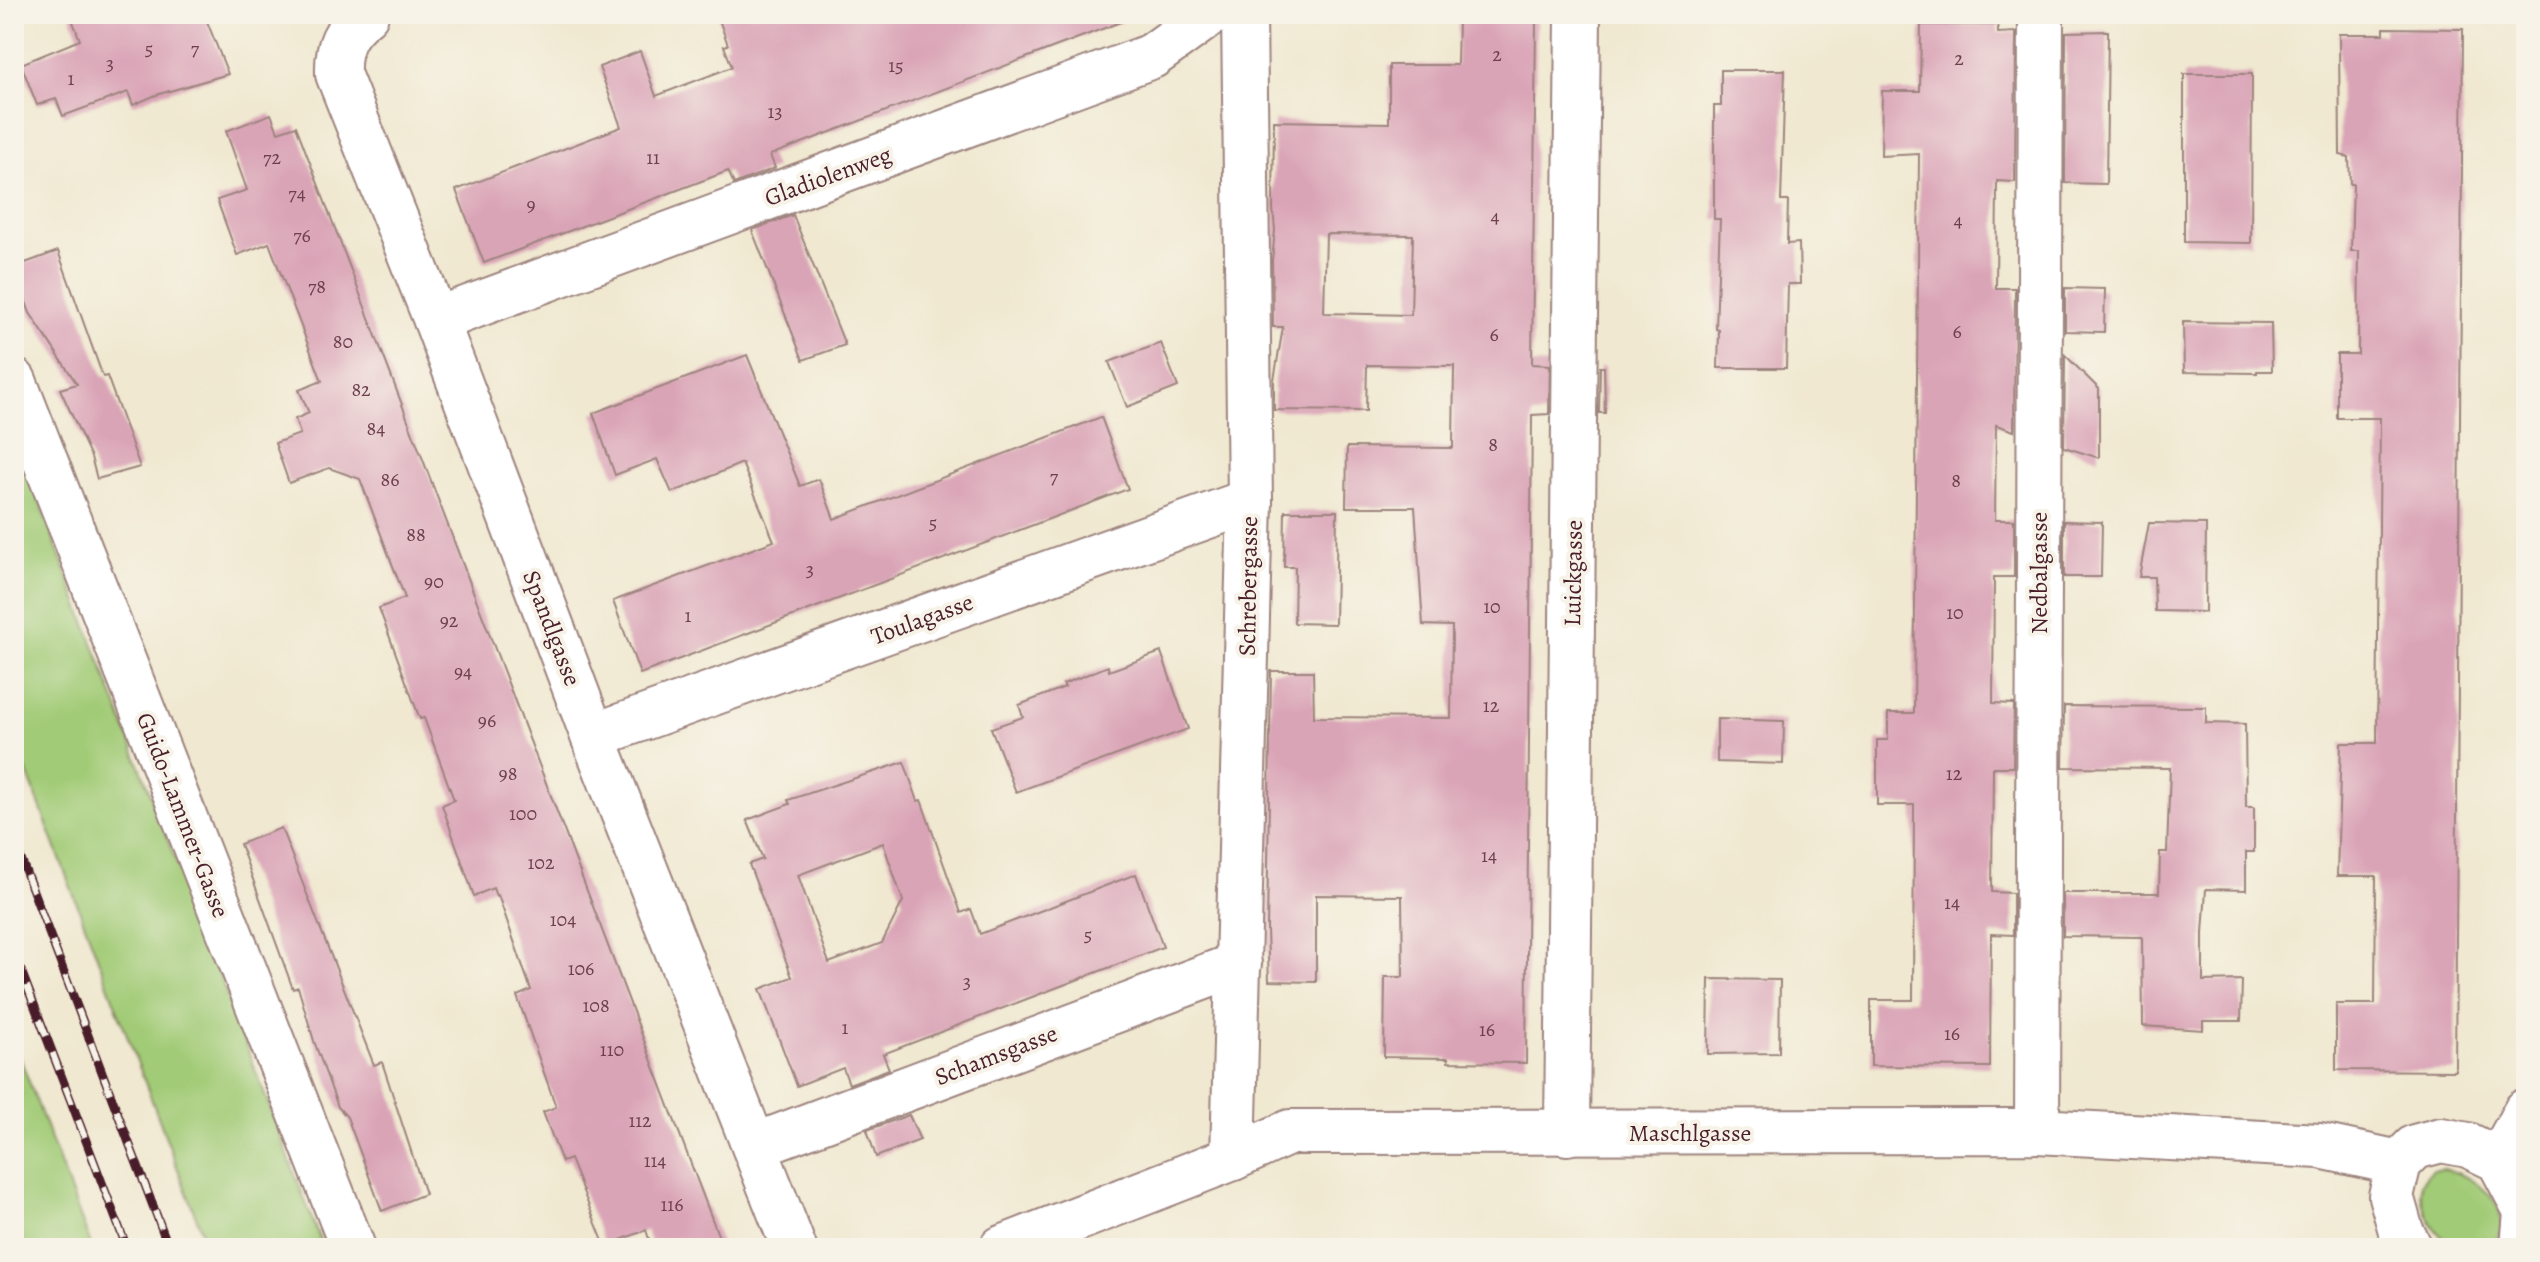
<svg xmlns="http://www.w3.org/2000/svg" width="2540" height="1262" viewBox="0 0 2540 1262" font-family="Alegreya,serif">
  <rect width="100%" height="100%" fill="#f7f3e8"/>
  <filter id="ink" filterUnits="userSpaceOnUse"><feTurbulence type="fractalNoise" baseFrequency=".0125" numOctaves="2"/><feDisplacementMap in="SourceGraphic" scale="16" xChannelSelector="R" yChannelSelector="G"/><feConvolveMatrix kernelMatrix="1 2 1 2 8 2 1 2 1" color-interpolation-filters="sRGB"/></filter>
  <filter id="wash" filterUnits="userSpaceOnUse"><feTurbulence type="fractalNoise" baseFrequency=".006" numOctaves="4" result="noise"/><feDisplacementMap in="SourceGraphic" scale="32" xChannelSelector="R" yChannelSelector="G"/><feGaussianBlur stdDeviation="1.8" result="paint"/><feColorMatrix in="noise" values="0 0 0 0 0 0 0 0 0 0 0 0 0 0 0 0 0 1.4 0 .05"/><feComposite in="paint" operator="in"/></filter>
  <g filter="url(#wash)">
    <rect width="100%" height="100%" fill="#f0e8d0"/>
    <g fill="#a1cb76" stroke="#767550" stroke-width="2">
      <path d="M14,435L323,1248H208L14,738Z"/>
      <path d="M14,1042L92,1248H14Z"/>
      <path d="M2443,1169C2479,1176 2517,1209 2494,1247C2485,1248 2471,1250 2462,1248C2435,1241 2419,1208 2421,1183L2431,1171Z"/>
    </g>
    <g id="blocks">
      <g fill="#daa4b7" fill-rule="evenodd">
        <path d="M70,14H204L228,74L156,95L133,105L128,92L63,116L56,99L37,105L21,64L80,40Z"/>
        <path d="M717,14H1131V18L770,155L775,168L734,184L728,171L484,263L456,190L621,127L599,67L640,51L656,96L732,67L724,46L728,45Z"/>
        <path d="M1458,20L1536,21L1532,364L1550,365L1549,414L1532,415L1526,1063L1448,1062V1058L1384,1057L1385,977H1403L1402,896L1316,895V982L1269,981L1267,930L1271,671H1313L1314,717L1451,718L1452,626L1423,625L1415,507H1346L1347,447L1453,448L1454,366L1367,365L1366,411L1274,410V380L1283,327H1273L1272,261L1275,230L1273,208L1274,121L1389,123V65H1457ZM1326,234L1413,235L1411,315L1324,313Z"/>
        <path d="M1921,25H1998V33L2016,32L2015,182L1997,181L1996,288H2015L2014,431L1996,425L1995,520H2014V577H1994L1993,703L2014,704L2013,767H1993L1992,892L2013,893V935L1991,934L1990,1067L1871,1066V1000H1913L1914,805H1877V740H1888V713H1914L1919,154L1881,156L1882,91H1920Z"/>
        <path d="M2384,28L2463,29L2455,1071L2336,1070V1004H2375L2376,876H2337L2341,743H2377L2380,418H2337V354H2358L2359,251H2351L2353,184H2350L2349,157L2340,155L2339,34H2384Z"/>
        <path d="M2108,31L2106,184L2065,183L2066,32Z"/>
        <path d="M1721,70H1785L1781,201H1788L1787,244L1799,243L1800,284H1788L1786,368H1718L1719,330L1716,329L1720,219H1714V106H1721Z"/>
        <path d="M2184,74H2252L2251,243L2184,242Z"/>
        <path d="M271,114L278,132L296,126L723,1248H652L646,1230L605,1246L570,1159L562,1162L543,1112L556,1107L517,996L531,990L498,895L496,896L493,888L474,896L442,805L454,800L424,718L420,719L379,608L405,598L360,479L329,468L289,483L275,443L300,434L295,419L309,413L299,390L322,381L269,243L237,255L217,200L247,190L226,131Z"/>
        <path d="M793,215L845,345L803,360L752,230Z"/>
        <path d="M58,251L103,377L107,376L140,467L97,479L91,457L60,389L77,384L30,313L14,269V267Z"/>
        <path d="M2065,288L2105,289L2104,332L2065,331Z"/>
        <path d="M2183,322L2271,323L2272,371H2257V373L2184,372Z"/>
        <path d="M1161,343L1178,387L1127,407L1109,362Z"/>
        <path d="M747,355L800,486L819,479L834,519L1101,417L1128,489L640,674L613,601L774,541L742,463L672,493L657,459L615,475L593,413Z"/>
        <path d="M2065,355L2099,389V458L2064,447Z"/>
        <path d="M1600,367H1604L1605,413H1599Z"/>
        <path d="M1285,511H1337L1335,624L1294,623L1295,567H1284Z"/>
        <path d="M2064,521L2102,522L2101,577H2064Z"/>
        <path d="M2149,523L2206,524L2205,612L2155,611L2154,577H2139Z"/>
        <path d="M1161,652L1188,729L1016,792L991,728L1023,717L1019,705L1065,687L1063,684L1108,666L1109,671Z"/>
        <path d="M2064,706L2206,707V723L2245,724L2246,807H2254V852H2246V890L2206,889L2203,933V981L2242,980L2241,1021H2203V1030L2143,1026L2142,937L2063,936V893H2159L2160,852H2167L2170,768L2063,767Z"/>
        <path d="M1717,719L1784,721L1783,764L1717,762Z"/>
        <path d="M904,762L918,801L921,800L961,913L971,909L980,934L1136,874L1163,947L883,1054L889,1069L849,1084L843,1068L797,1086L760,989L792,977L749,864L763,859L747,820L790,804L788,800ZM883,843L903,901L882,943L829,963L798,875Z"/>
        <path d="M281,828L374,1065L382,1062L425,1194L382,1211L347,1117L338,1107L314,1041L298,987L293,989L240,844Z"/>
        <path d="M1709,979L1780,980L1779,1053L1708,1054Z"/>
        <path d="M909,1115L920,1140L876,1157L867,1130Z"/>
      </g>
    </g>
  </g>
  <g filter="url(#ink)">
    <use href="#blocks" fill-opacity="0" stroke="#9d847e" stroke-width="2"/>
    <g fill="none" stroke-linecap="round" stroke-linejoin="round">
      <defs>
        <g id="minor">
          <path d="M366,14C344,30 337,47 338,74L436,320L593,736L794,1248"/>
          <path d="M436,320L1152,56L1210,14"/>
          <path d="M14,381L353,1248"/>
          <path d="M593,736L1250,501"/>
          <path d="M2037,1131L2041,14"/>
          <path d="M1567,1133L1578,14"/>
          <path d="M754,1146L1239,964"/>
          <path d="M1233,1158L1250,501L1244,14"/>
          <path d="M2499,1160L2526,1111"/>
          <path d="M1002,1248L1233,1158L1290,1132L2037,1131L2320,1146L2399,1163"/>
          <path d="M2410,1248L2401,1231L2391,1196L2399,1163L2415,1147L2441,1140L2468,1145L2499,1160L2526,1211L2523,1248"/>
        </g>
      </defs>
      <use href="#minor" stroke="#9d847e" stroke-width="48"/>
      <use href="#minor" stroke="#fff" stroke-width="44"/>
      <defs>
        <g id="rail">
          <path d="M14,841L169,1248"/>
          <path d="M14,952L127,1248"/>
        </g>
      </defs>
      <use href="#rail" stroke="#4a1f2b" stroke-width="9"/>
      <use href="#rail" stroke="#f7f3e8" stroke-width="6" stroke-dasharray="18" stroke-linecap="butt"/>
    </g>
  </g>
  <g text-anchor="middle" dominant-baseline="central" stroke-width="8" stroke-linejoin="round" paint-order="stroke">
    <g font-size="20" fill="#6e404e">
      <text x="149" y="48">5</text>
      <text x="195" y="48">7</text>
      <text x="1497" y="54">2</text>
      <text x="1959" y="58">2</text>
      <text x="110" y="63">3</text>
      <text x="896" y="65">15</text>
      <text x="71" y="78">1</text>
      <text x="775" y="111">13</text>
      <text x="272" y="157">72</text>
      <text x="653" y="157">11</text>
      <text x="297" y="193">74</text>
      <text x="531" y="204">9</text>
      <text x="1495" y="216">4</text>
      <text x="1958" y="220">4</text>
      <text x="302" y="235">76</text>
      <text x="317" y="286">78</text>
      <text x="1957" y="331">6</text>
      <text x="1494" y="334">6</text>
      <text x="343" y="341">80</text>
      <text x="361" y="389">82</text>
      <text x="376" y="428">84</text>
      <text x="1493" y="444">8</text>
      <text x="1054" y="476">7</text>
      <text x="390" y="479">86</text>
      <text x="1956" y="480">8</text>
      <text x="933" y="522">5</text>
      <text x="416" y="534">88</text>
      <text x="810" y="569">3</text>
      <text x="434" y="581">90</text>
      <text x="1492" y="606">10</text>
      <text x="1955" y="612">10</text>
      <text x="688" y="615">1</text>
      <text x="449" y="620">92</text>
      <text x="463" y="671">94</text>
      <text x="1491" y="705">12</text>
      <text x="487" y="720">96</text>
      <text x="508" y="773">98</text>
      <text x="1954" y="773">12</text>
      <text x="523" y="813">100</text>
      <text x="1489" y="855">14</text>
      <text x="541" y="862">102</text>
      <text x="1952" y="902">14</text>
      <text x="563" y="919">104</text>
      <text x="1088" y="934">5</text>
      <text x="581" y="968">106</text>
      <text x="967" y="981">3</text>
      <text x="596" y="1005">108</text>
      <text x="845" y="1027">1</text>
      <text x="1487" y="1029">16</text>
      <text x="1952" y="1033">16</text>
      <text x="612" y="1049">110</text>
      <text x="640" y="1120">112</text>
      <text x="655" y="1160">114</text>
      <text x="672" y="1204">116</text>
    </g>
    <g font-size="24" fill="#4a1f2b" stroke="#f7f3e8">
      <text transform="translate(828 176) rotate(-20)">Gladiolenweg</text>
      <text transform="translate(1573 573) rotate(-89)">Luickgasse</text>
      <text transform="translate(2039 573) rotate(-90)">Nedbalgasse</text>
      <text transform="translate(1248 586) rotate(-89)">Schrebergasse</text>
      <text transform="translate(922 619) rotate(-20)">Toulagasse</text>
      <text transform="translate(552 628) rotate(69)">Spandlgasse</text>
      <text transform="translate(183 815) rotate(69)">Guido-Lammer-Gasse</text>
      <text transform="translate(996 1055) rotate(-21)">Schamsgasse</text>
      <text x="1690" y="1133">Maschlgasse</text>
    </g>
  </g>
  <rect width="2540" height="1262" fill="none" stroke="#f7f3e8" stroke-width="48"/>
</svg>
